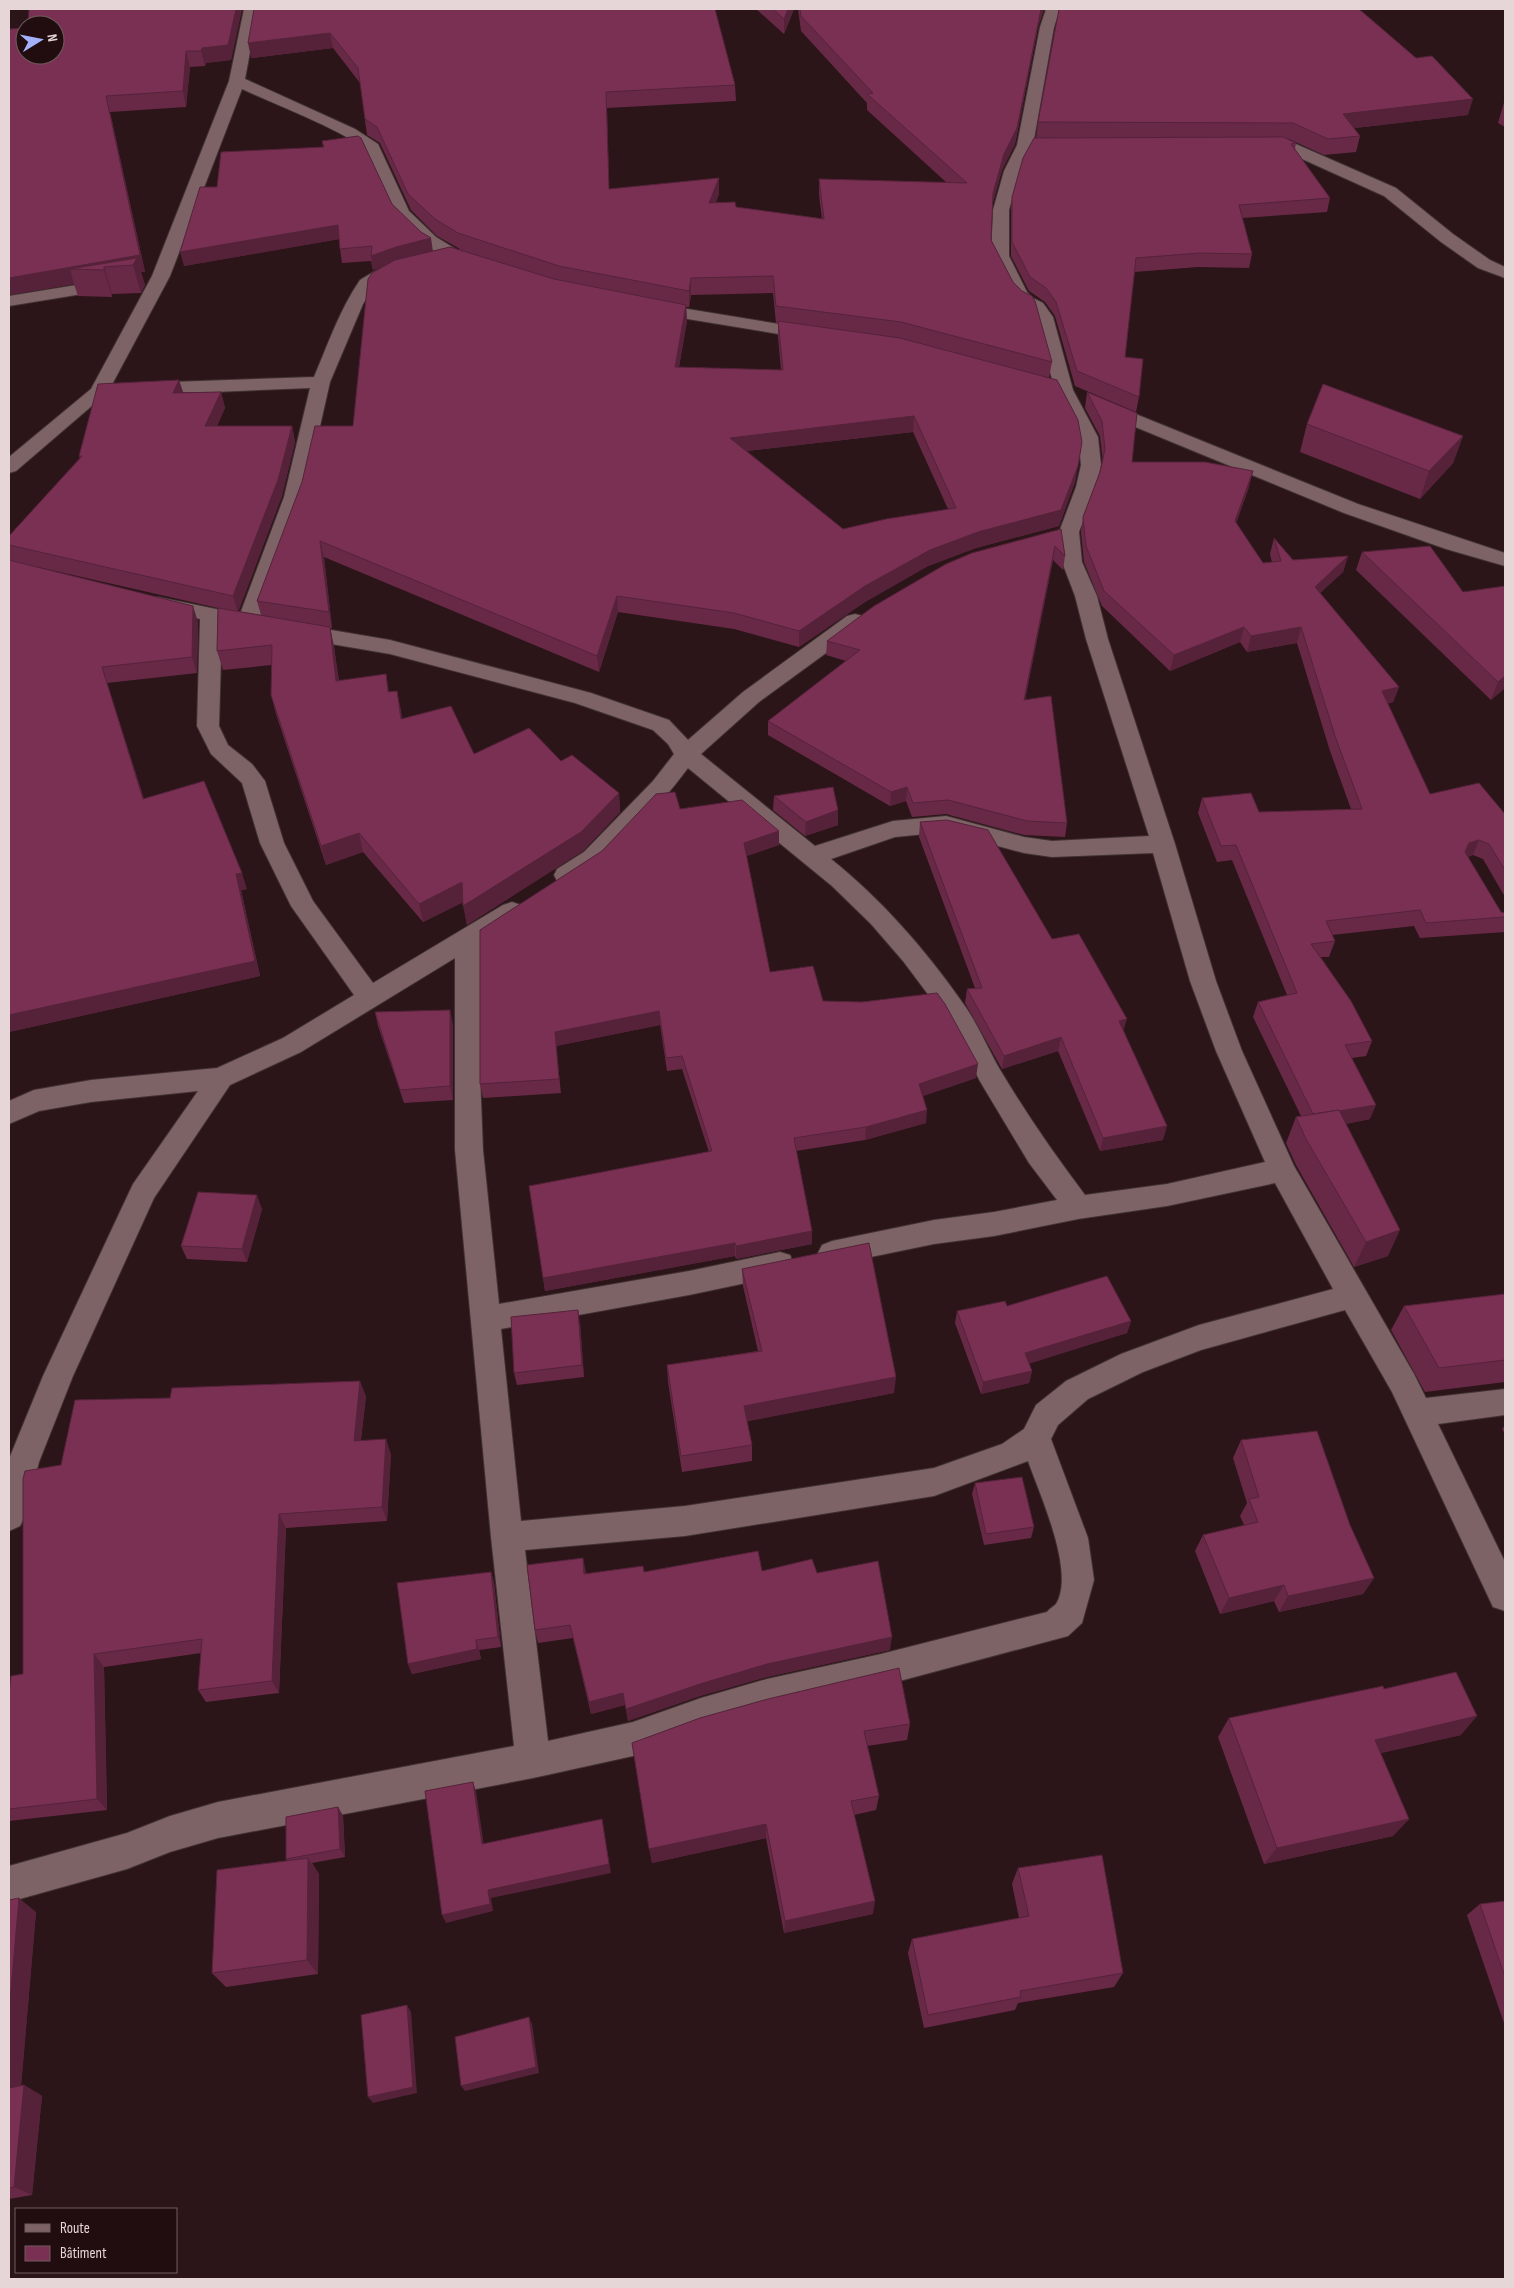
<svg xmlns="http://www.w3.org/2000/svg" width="1514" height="2288" viewBox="0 0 1514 2288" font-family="'Sofia Sans Condensed',sans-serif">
  <rect width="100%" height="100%" fill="#2b1518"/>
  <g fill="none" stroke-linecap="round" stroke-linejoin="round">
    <defs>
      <g id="minor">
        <path d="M244,9H258L245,79L355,129L378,144L409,211L436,237L459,251L482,258L485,262L482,266C456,272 406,235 394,213C385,198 379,180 372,164C370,160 368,154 365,150C352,134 265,100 242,89L170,276L108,392L16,471L9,473V457L91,389L152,276L229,81Z"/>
        <path d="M1046,9H1060L1054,27L1033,145L1020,171L1009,210V256L1027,292L1033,298L1043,303L1053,317L1073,390L1098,437L1101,465L1096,487L1079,532L1082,562L1097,596L1108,639L1175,844L1216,981L1242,1051L1294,1166L1414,1374L1426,1398L1505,1389V1415L1438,1424L1505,1562V1611L1493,1607L1392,1392L1345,1310L1201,1350L1143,1372L1088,1399L1058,1425L1051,1439L1088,1538L1094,1580L1082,1623L1068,1636L881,1686L767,1713L701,1732L633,1756L533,1778L218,1838L170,1852L127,1869L9,1902V1866L127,1833L170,1816L218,1802L514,1746L491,1537L455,1150V958L301,1052L230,1085L154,1198L73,1376L39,1462L25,1516L20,1526L9,1531V1459L43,1376L133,1184L198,1091L91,1102L39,1111L9,1124V1101L34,1090L91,1080L217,1068L283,1038L354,995L291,906L260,843L242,783L211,754L197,726L200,619L150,609L147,604L150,599L158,597L240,614L284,497L310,388L143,395L136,393L134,389L136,385L143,383L314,377C328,344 340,309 360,280C374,272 390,260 406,264L409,268L406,272L397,274L373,287L363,304L330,382L304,497L260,618L264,619L267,624L264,629L247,630L222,624L219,726L228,745L252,764L265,781L284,843L313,901L373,983L503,905L512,902L521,905L524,911L521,917L481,942L480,1074L483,1150L499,1304L689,1271L780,1252L790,1255L794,1264L790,1273L780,1276L689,1295L501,1329L521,1521L685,1506L934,1468L1002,1444L1024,1429L1036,1405L1066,1381L1121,1354L1199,1325L1333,1289L1275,1183L1167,1206L1078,1219L994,1236L934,1244L832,1265L822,1261L818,1253L822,1245L832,1241L934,1220L994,1212L1057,1200L1029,1163L981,1083L945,1017L903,961L871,924L832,886L688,768C667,796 602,876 569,883C565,884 561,882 557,881L554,875L557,869L584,852L653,781L674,754L668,744L653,730L575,703L390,654L296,638L288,636L285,631L288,626L296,624L390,640L591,693L669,720L688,740L743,692L847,616L855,614L863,616L866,621L863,626L759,702L701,754L815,846L893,821L946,816L1024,837L1052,841L1149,836L1086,639L1075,596L1062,562L1059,532L1076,487L1081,465L1078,437L1055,390L1035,317L1031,311L1021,306L1013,298L991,256L993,210L1004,171L1017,145L1040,27ZM946,832L1024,853L1052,857L1153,853L1190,981L1216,1051L1265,1162L1167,1184L1085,1195C1054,1154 1025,1112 999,1068C987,1047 977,1022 962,1002C925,949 881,899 831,859L895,837ZM1028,1461C1039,1493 1076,1572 1056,1604C1054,1606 1049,1609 1047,1612L881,1654L767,1679L701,1698L633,1722L548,1741L525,1550L685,1536L934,1496Z"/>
        <path d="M1259,139L1289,141L1396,188L1453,234L1490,260L1505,267V278L1478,268L1441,242L1384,196L1280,149L1253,147L1251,144L1253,141Z"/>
        <path d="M113,279L119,280L122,284L119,288L9,306V296Z"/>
        <path d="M651,303L815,330L821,331L824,335L821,339L815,340L645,312L642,308L645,304Z"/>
        <path d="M1101,400L1358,504L1505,553V566L1446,549L1344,513L1094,410L1091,406L1094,402Z"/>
      </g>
    </defs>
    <use href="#minor" stroke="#413132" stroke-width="2"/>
    <use href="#minor" fill="#7d6365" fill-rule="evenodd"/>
  </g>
  <g fill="#682947" fill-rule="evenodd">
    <path d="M29,9H242L231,60L206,63L205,66L190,67L186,107L110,112L145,272H141L145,285L141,293L112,294V297L78,296L74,284L9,295L55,55Z"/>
    <path d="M254,9L735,85L736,101L607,108L609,189L719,194L716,202L736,207L822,219L819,195V179L947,183L867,110V103L801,31L798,9H1044L1038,27L1015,144L1002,170L992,206L991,240L1052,362L1049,378L1082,442L1075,482L1059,526L976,548L928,566L865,602L799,647L734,629L618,612L599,672L324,557L332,628H330L334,647L339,681L386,674L389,692L397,691L402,718L474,754L561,761L619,793L620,812L583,851L467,925L463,902L423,922L363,852L326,865L276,714L271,695L272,665L223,670L217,651L218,608L29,565L198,622L197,673L107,683L144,799L247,889L241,890L260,976L9,1032V536L80,459L79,456L179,380L183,392H221L225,408L217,426H292L295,442L282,496L238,611L261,615L257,601L353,426L386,265L373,270L371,261L342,263L340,249L339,239L184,266L217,187L323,147L322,141L392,204L433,251L460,249L437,236L411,210L380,143L367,135L360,83L333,48L251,58ZM773,293L776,323H778V337L781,370L679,367L687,321L686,307H689L691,295ZM913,432L948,509L843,529L747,451Z"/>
    <path d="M756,9H794L784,34Z"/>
    <path d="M1505,99V127L1498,123Z"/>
    <path d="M1468,115L1354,128L1360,136L1356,152L1324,155L1289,139H1287L1296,143L1295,149L1330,198L1327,212L1242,218L1252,254L1249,268L1198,267L1134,272L1125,357L1139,397L1136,412L1075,386L1055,316L1045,302L1029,291L1011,256V210L1012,197L1036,138L1038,122Z"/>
    <path d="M1087,392L1132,462L1249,487L1236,523L1263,563L1272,562L1270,554L1274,538L1293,560L1348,556L1343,572L1320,593L1399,687L1393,702L1387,704L1430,794L1505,814V897L1483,859L1473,855L1468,857L1501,912L1505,913V932L1420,938L1414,926L1332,935L1335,941L1329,957H1321L1372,1041L1366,1056L1352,1058L1370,1119L1346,1124L1388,1256L1354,1267L1296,1165L1286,1143L1296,1117L1301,1116L1253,1017L1258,1002L1287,995L1232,860L1217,862L1198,813L1202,798L1259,812L1351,809L1330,751L1297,643L1247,652L1240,642L1170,671L1102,606L1084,562L1081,532L1083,517L1100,472L1103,462L1100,436L1085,408Z"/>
    <path d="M1307,424L1463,436L1453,463L1420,499L1300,452Z"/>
    <path d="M1061,529L1065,556L1063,570L1053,560L1025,700L1067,823L1065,837L1024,835L946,814L912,817L906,801L890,806L768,735V721L846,661L826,655L827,641Z"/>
    <path d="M1362,552L1463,592L1505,586V688L1491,700L1356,570Z"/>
    <path d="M774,796L838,810V825L805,836L773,810Z"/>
    <path d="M680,809L779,845L746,856L770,972L823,1001L976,1078L923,1096L926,1123L865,1140L796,1151L812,1231V1244L736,1259L735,1256L545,1291L543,1278L709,1152L682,1069L667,1071L660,1025L556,1046L561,1093L483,1098L480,1084Z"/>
    <path d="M920,822L1052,939L1124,1031L1163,1140L1100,1151L1058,1051L1002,1069L965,1003L967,989L975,988L919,837Z"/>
    <path d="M375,1012L453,1024V1100L404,1103L378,1026Z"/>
    <path d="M262,1209L247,1262L187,1259L181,1246Z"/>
    <path d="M742,1269L894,1393L747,1421L752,1445V1461L682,1472L668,1382L667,1365L758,1351L743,1286Z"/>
    <path d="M1505,1294V1382L1425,1392L1391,1330L1404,1306Z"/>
    <path d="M957,1311L1131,1321L1127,1333L1029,1363L1032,1371L1029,1383L981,1394L955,1323Z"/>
    <path d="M580,1323L584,1377L517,1385L514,1373Z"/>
    <path d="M366,1396L361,1440L391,1454L387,1521L286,1528L279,1693L206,1702L198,1690L201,1653L104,1667L107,1810L9,1821V1692L23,1674L61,1465Z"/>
    <path d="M1505,1425V1434L1502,1429Z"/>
    <path d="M1241,1440L1350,1525L1374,1578L1363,1594L1279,1612L1274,1601L1220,1614L1195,1551L1203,1535L1244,1525L1240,1516L1247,1503L1233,1458Z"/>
    <path d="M975,1483L1034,1527L1031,1538L984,1545L972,1494Z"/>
    <path d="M762,1571L817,1573L890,1650L767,1677L700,1696L628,1721L625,1705L591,1714L573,1638L538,1643L535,1630L586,1574L644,1572Z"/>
    <path d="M491,1572L494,1583L501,1647L479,1650L481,1659L412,1674L408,1664Z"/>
    <path d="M1384,1689L1461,1735L1380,1753L1409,1819L1393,1836L1264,1864L1218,1737L1229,1718Z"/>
    <path d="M910,1724L907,1740L867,1746L879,1796L876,1810L854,1815L873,1914L784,1933L766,1838L652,1863L632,1743Z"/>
    <path d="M338,1807L343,1816L345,1857L312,1863L319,1874L318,1974L226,1987L212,1973L287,1861L286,1859Z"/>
    <path d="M1018,1868L1123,1973L1114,1987L1018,2003L1015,2010L924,2028L908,1953L912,1939L1019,1918L1012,1884Z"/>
    <path d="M9,1900L36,1912L21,2086L24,2085L42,2096L32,2195L9,2199Z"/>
    <path d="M1505,1901V2026L1467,1915L1480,1904Z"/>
  </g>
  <g fill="#55223a">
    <path d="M236,9H242L231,60L206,63L205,66L201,51L202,48Z"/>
    <path d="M788,9H794L784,34V19Z"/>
    <path d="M1041,9H1044L1038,27L1015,144L1002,170L991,209L993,193Z"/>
    <path d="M330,33L333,48L251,58L248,43Z"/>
    <path d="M186,51L190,67L186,107L183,91Z"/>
    <path d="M106,96L110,112L145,272H141L145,285L141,293L133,265L104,267L112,294V297L104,270L70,269L74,284L9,295V278Z"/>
    <path d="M1473,99L1468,115L1339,130L1343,114Z"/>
    <path d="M719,178V194L709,219V203Z"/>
    <path d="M338,225L340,239L184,266L180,252Z"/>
    <path d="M431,238L433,252L398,261L373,270L371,256L396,247Z"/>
    <path d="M691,278V295L689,307V291Z"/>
    <path d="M686,305L687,321L676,383L675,367Z"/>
    <path d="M179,380L184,396L173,393Z"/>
    <path d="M221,392L225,408L209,442L205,426Z"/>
    <path d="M914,416L913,432L730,453V438Z"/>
    <path d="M292,426L295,442L282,496L238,613L233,596Z"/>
    <path d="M1463,436L1453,463L1420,499L1429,471Z"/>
    <path d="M1078,466L1075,482L1059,526L976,548L928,566L865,602L799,647V631L865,586Z"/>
    <path d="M1253,471L1249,487L1231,537L1235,521Z"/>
    <path d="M320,541L324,557L332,628L329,612Z"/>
    <path d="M1055,546L1053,560L1022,714L1024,700Z"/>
    <path d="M1348,556L1343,572L1310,602L1315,587Z"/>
    <path d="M617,596L618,612L599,672L597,656Z"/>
    <path d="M193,606L198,622L197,673L192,657Z"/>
    <path d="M330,627L334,647L341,700L336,681Z"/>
    <path d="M1244,627L1240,642L1170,671L1174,655Z"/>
    <path d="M1301,627L1297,643L1247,652L1251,636Z"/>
    <path d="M102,667L107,683L149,815L143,799Z"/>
    <path d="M1505,676V688L1491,700L1498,682Z"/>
    <path d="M1399,687L1393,702L1376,707L1382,691Z"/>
    <path d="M397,691L401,710L404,738L401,719Z"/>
    <path d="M907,787L906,801L890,806L891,792Z"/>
    <path d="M619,793L620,812L583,851L467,925L463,906Z"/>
    <path d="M838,810V825L805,836L806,822Z"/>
    <path d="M779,831V845L744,857V843Z"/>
    <path d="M359,833L363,852L326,865L321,846Z"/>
    <path d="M1479,840L1473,855L1462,858L1469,843Z"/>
    <path d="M242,873L247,889L241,890L260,976L9,1032V1015L236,874Z"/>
    <path d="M462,882L466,901L423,922L419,904Z"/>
    <path d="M450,1010L453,1024V1100L450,1086Z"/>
    <path d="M659,1011L660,1025L556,1046L561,1093L555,1032Z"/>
    <path d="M1127,1019L1123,1032L1119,1021Z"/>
    <path d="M1061,1037L1058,1051L1002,1069L1004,1056Z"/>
    <path d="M978,1064L976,1078L917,1098L919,1084Z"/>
    <path d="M1376,1105L1370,1119L1308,1130L1314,1115Z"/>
    <path d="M927,1110L926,1123L865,1140L866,1127Z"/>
    <path d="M1167,1126L1163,1140L1100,1151L1103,1138Z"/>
    <path d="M257,1195L262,1209L247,1262L242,1249Z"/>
    <path d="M1400,1230L1388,1256L1354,1267L1366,1242Z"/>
    <path d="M812,1231V1244L736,1259V1246Z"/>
    <path d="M735,1243V1256L545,1291L543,1278Z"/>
    <path d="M578,1310L580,1323L584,1377L582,1365Z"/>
    <path d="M1131,1321L1127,1333L1022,1366L1025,1353Z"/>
    <path d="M1032,1371L1029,1383L981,1394L983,1382Z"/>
    <path d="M896,1377L894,1393L744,1422V1406Z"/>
    <path d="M360,1381L366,1396L359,1456L354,1441Z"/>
    <path d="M386,1439L391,1454L387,1521L382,1507Z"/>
    <path d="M279,1514L286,1528L279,1693L272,1681Z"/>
    <path d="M583,1558L586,1572L587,1587L584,1574Z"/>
    <path d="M491,1572L494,1583L501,1647L498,1637Z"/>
    <path d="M1374,1578L1363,1594L1279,1612L1288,1596Z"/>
    <path d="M1284,1585L1274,1601L1220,1614L1229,1598Z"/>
    <path d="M892,1637L890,1650L767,1677L700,1696L628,1721L626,1709L700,1684L767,1664Z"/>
    <path d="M476,1640L479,1650L481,1659L412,1674L408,1664Z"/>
    <path d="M94,1654L104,1667L107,1810L97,1799Z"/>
    <path d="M623,1693L625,1705L591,1714L589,1702Z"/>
    <path d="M1477,1716L1461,1735L1360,1758L1375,1740Z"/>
    <path d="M473,1782L476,1791L485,1853L482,1844Z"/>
    <path d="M338,1807L343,1816L345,1857L340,1849Z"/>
    <path d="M602,1819L611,1873L491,1898L493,1911L446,1923L442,1915L488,1890Z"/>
    <path d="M1409,1819L1393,1836L1264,1864L1277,1848Z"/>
    <path d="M766,1824V1838L652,1863L649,1849Z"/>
    <path d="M308,1858L319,1874L318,1974L307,1960Z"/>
    <path d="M19,1898L36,1912L20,2099L9,2093V2013Z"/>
    <path d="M875,1901L873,1914L784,1933L785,1921Z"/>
    <path d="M407,2005L411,2012L417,2093L373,2103L368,2097Z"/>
    <path d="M529,2017L532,2024L539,2073L465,2091L461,2086Z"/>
    <path d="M24,2085L42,2096L32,2195L14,2187Z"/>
  </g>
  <g fill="#793053" stroke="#55223a" fill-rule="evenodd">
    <path d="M29,9H236L228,45L202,48L201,51H186L183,91L106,96L140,255L9,278V29L25,28V55H55V25H28Z"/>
    <path d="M254,9H715L735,85L606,92L609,189L719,178L709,203L735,202L736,207L824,219L819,179L967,183L867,94L873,93L801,16L800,9H1041L1017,128L1004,154L993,193L991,240L1013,282L1022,291L1032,296L1035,301L1052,362L901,322L776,306L773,276L691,278L689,291L559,266L458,233L435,219L408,194L377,127L365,119L358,68L330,33L248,43Z"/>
    <path d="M773,9H788L784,19Z"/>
    <path d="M1059,9H1359L1416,58L1432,56L1473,99L1343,114L1360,136L1328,139L1293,123L1038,122Z"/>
    <path d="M358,136L361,138L392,204L421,232L431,238L396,247L371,256L372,246L340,249L338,225L180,252L200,187H217L221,152L324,147L322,141Z"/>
    <path d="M1283,137L1296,143L1291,144L1330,198L1239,205L1252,254L1200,253L1136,258L1125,357L1143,359L1139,397L1077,371L1056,302L1046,288L1030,277L1012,242V197L1023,158L1034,138Z"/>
    <path d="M450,247L554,279L686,305L675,367L783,370L778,321L900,338L1057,380L1078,420L1082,442L1078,466L1061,510L978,532L930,550L865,586L799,631L734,613L617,596L597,656L320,541L329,612L257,601L302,482L315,426H353L368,279L372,273L395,260ZM914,416L956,508L886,519L843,529L730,438Z"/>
    <path d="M137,258L133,265L104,267V270L70,269Z"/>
    <path d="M179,380L173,393L221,392L205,426H292L278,480L233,596L9,545V536L82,456H79L98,384Z"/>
    <path d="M1323,384L1463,436L1429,471L1307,424Z"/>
    <path d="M1087,392L1137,413L1132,462H1205L1253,471L1235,521L1263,563L1281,561L1274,538L1293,560L1348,556L1315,587L1399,687L1382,691L1430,794L1479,783L1505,814V870L1489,844L1479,840L1469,843L1465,852L1501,912L1505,913V917L1426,923L1420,910L1326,921L1335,941L1311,944L1351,1001L1372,1041L1345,1045L1376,1105L1339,1111V1110L1313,1114L1258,1002L1297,993L1236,845L1221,846L1202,798L1251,793L1259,812L1362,809L1335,736L1301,627L1251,636L1244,627L1174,655L1104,591L1086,546L1083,517L1100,472L1105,449L1102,421Z"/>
    <path d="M1061,529L1065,556L1055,546L1024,700L1051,696L1067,823L1027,821L948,800L913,803L907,787L891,792L768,721L860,650L827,641L874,606L946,564L972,553Z"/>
    <path d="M1430,546L1463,592L1505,586V676L1498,682L1362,552Z"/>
    <path d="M9,560L193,606L192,657L102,667L143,799L204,781L242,873L236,874L255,961L9,1015Z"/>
    <path d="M218,608L330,627L336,681L386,674L388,692L397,691L401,719L451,706L474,754L529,728L561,761L572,755L619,793L581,832L463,906L462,882L419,904L359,833L321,846L271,695L272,645L217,651Z"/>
    <path d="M833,787L838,810L806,822L774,796Z"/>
    <path d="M675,792L680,809L742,800L779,831L744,843L770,972L813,966L823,1001L862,1002L937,993L945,1004L978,1064L919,1084L927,1110L866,1127L794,1138L812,1231L736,1246L735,1243L543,1278L529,1186L712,1151L682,1056L666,1058L659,1011L555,1032L559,1079L480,1084V930L602,851L656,794Z"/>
    <path d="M947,820L988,830L1052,939L1079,934L1127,1019L1119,1021L1167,1126L1103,1138L1061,1037L1004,1056L967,989L982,988L920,822Z"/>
    <path d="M450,1010V1086L400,1090L375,1012Z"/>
    <path d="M1339,1110L1400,1230L1366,1242L1306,1139L1296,1117Z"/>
    <path d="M198,1192L257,1195L242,1249L181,1246Z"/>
    <path d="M869,1243L896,1377L744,1406L752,1445L681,1456L667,1365L762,1351L742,1269Z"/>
    <path d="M1107,1276L1131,1321L1025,1353L1032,1371L983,1382L957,1311L1005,1301L1007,1306Z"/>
    <path d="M1505,1294V1360L1439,1368L1404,1306Z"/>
    <path d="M578,1310L582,1365L514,1373L511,1317Z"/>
    <path d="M360,1381L354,1441L386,1439L382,1507L279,1514L272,1681L198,1690L202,1639L94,1654L97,1799L9,1809V1692L11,1676L23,1674V1479L25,1471L61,1465L75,1400L170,1398L172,1388Z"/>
    <path d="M1317,1431L1350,1525L1374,1578L1288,1596L1284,1585L1229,1598L1203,1535L1258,1522L1249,1499L1259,1497L1241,1440Z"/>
    <path d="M1022,1477L1034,1527L986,1534L975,1483Z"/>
    <path d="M758,1551L762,1571L812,1559L817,1573L878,1561L892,1637L767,1664L700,1684L626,1709L623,1693L589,1702L570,1625L535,1630L527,1565L583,1558L584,1574L643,1566L644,1572Z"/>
    <path d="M491,1572L498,1637L476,1640L477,1649L408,1664L397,1583Z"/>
    <path d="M899,1668L910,1724L864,1731L879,1796L851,1801L875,1901L785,1921L766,1824L649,1849L632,1743L700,1718L768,1699Z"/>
    <path d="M1456,1672L1477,1716L1375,1740L1409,1819L1277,1848L1229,1718L1383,1686L1384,1689Z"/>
    <path d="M473,1782L482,1844L602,1819L609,1864L488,1890L490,1904L442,1915L425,1791Z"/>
    <path d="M338,1807L340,1849L286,1859V1817Z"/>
    <path d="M1102,1855L1123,1973L1020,1991L1021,1997L928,2015L912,1939L1029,1916L1018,1868Z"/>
    <path d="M308,1858L307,1960L212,1973L217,1870Z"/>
    <path d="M19,1898L9,2013V1900Z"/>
    <path d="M1505,1901V1977L1480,1904Z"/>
    <path d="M407,2005L413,2087L368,2097L361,2015Z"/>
    <path d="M529,2017L536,2067L461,2086L455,2037Z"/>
    <path d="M24,2085L14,2187L9,2188V2088Z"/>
  </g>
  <rect width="1514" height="2288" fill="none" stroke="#e6d6d7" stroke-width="20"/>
  <rect x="15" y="2208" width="162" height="65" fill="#210c0f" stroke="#705d5f"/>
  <rect x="25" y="2224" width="25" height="8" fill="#7d6365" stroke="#705d5f"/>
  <text x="60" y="2233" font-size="15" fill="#e6d6d7">Route</text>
  <rect x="25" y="2246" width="25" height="15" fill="#793053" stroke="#705d5f"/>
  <text x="60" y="2258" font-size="15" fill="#e6d6d7">Bâtiment</text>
  <g transform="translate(40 40) rotate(80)"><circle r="24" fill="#210c0f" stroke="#705d5f"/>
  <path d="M0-4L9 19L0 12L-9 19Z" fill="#a4b1fc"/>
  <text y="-8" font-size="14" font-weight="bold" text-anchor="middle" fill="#e6d6d7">N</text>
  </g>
</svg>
